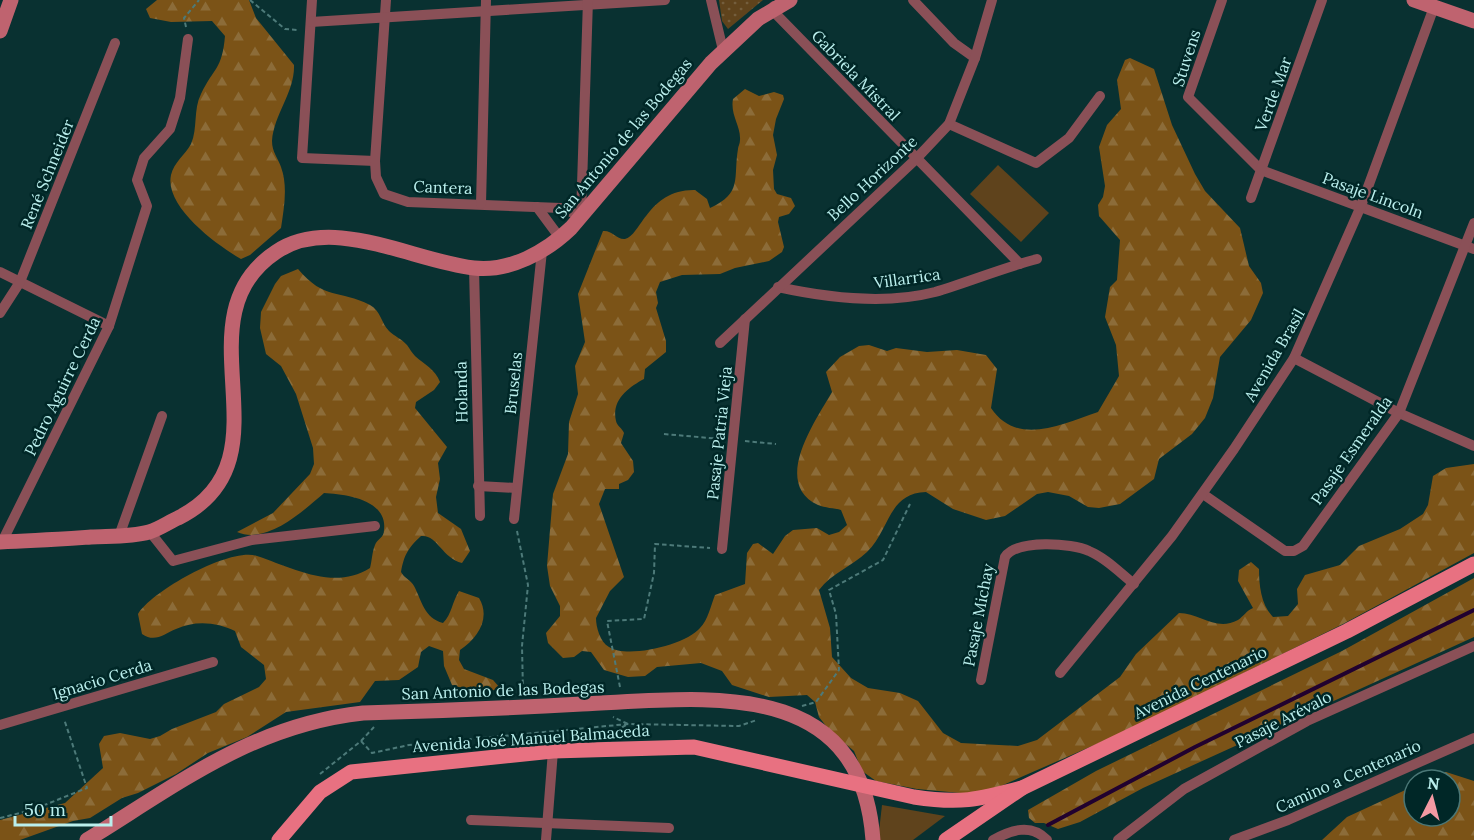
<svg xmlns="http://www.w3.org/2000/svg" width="1474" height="840" viewBox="0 0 1474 840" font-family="Lora,serif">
  <defs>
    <pattern id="grass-dots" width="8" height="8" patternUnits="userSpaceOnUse" patternTransform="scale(1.5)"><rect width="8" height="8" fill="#5f431c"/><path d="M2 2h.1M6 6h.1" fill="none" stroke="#745e3d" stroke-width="1.8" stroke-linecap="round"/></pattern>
    <pattern id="forest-firs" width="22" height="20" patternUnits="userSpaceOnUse" patternTransform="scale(1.5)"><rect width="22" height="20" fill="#7b5317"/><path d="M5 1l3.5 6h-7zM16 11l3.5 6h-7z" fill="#8c6c39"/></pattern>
  </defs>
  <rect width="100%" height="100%" fill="#093131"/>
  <path fill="url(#grass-dots)" d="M719,0H763L728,29L722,21Z"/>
  <g fill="url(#forest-firs)">
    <path d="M157,0H249L256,18L294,65C295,92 274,114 272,141C272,152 278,158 281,167C288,186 284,208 281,228L250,255L241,259C218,246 164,207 171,175C174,162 185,155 191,144C198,128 193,110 201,94C214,67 222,70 225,36L212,21L171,22L150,18L146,9Z"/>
    <path d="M1130,58L1154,69L1172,125L1195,174L1205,191L1240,228L1249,266L1261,283L1263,293L1251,320L1220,357L1213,398L1205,418L1192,434L1159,459L1154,479L1120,504L1099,508L1088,507L1069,496L1048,492L1037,494L1005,516L986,520L953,509L926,492C888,493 890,530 867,552C852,566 832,573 819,590L830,628L832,657L851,678L868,688L900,693L918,701L943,733L961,743L1018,746L1037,740L1120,677L1136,654L1179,613C1200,613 1216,632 1238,620C1244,616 1246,611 1253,608L1238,581L1239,570L1251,562L1259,569C1259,585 1261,605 1273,617L1288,616L1298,604L1297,589L1305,575L1340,565L1359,546L1400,529L1423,514L1428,505L1433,476L1446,468L1474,464V553L1343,624L1124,732L987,792L971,794L917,789L876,781L862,771L854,751L830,731L819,717L815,702L807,695L769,697L732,685L722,671L701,663L657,667L645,676L628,677L604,670L591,652L582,651L574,657L563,658L548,643L546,633L560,616V606L550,586L547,566L553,494L568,454L569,422L578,394L575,366L585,342L578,294L603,231C612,230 617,240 625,239C641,236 648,189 695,190L707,199L710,208C743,193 733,178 738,149C738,146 740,144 740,140C741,126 730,115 733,99L745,89L759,96L774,92L783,95L784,99L776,119L773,135L777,155L773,170L774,189L777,194L791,198L795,206L789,214L779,217L778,222L784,247L782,252L769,261L735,268L720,274L682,275L660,282L656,292L658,303L656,308L666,341V352L645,369L644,379C629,387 611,400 616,421C617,426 622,428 624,433L621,443L633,461L634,472L628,480L619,484V489H605L599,504L624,577L610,591L596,618C596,627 600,642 609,647C627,659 686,645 700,628C708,620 711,605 715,595L745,584L747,553L753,544L758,543L773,554L785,536L793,530L817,528L829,535L839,532L847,525L841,510C834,508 825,508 818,505C771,483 816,420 832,392L826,372L840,357L859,346L869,345L887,351L896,348L927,352L957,350L986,355L997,369L991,408C1017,447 1062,424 1098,412L1119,376L1116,345L1105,317L1110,287L1117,280L1120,240L1099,216L1098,205L1103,197L1105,186L1099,147L1107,125L1121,109L1117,80L1125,60Z"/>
    <path d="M298,269C325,301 339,289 370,305C381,311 381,323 389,331C394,336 402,339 407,345C410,349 412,353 415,356C425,365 435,369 440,382L434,390L416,402L415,408L447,447L438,463L440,479L436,497L438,513L461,529L470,551L462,563C442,558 437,534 421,536C408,548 404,555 401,572C404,578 411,580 414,586C422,601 424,618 443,623C452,614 452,602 459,591L479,598C491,618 478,638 460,650L459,660L464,669L493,680L500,688L482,694L452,685L444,666L443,651L429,646L421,652L418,667L399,680L375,681L360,702L286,712L247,737L208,753L176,774L138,793L122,798L90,818L73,821L20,840H0V820L65,803L103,768L99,744L104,736L120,733L150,739L160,736L172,729L216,712L224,704L259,687L266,679L264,665L241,647L235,631C217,622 195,620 176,629C164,634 155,643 142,634L138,614C152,591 230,547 257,556C293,568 334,591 370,568C372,561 372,552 375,545C377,539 384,538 384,530C388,500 346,494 324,493C303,511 267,545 237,532L273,513L310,474L314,464L313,448L296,394L281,366L266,354L260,328L261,312L275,284L281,276Z"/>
    <path d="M1474,578V637L1143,788L1080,822L1058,829L1044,823H1035L1029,818L1028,810L1096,771L1342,651Z"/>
    <path d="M1446,772L1474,781V840H1322L1347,817L1414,786V816H1450V780H1426Z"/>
  </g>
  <g fill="#5f431c">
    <path d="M998,165L1049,213L1021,242L970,194Z"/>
    <path d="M882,805L945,816L913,840H878Z"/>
  </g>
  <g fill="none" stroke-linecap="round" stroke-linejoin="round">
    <path stroke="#21012f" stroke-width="4" d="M1048,825L1195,747L1474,610"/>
    <g stroke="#4d7a79" stroke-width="2" stroke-dasharray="4.5 3" stroke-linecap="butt">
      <path d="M250,0L285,29L298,30"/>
      <path d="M186,27L184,18L199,0"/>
      <path d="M664,434L721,439"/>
      <path d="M745,441L776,444"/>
      <path d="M517,531L528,585L522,646L523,692"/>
      <path d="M620,687L607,621L644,619L654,573L655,544L710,548"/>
      <path d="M802,706L816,702L839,670L836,614L829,590L883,560L910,504"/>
      <path d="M609,735L628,724L613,717"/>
      <path d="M361,741L372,753L409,745L628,724L739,726L757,720"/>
      <path d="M320,774L361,741L374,727"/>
      <path d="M0,818L32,810L87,788L64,719"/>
    </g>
    <g stroke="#8a5057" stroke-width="10">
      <path d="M312,0L302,158L375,161"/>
      <path d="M386,0L375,161L376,177L384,194L408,202L561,208L581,216"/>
      <path d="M711,0L723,50"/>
      <path d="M913,0L954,43L975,58"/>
      <path d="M1222,0L1188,97L1261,170L1474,249"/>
      <path d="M774,6L772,10L1020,264"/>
      <path d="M311,22L665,0"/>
      <path d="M949,124L1036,163L1069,138L1100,96"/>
      <path d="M1251,198L1322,0"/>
      <path d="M481,204L486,0"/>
      <path d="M537,207L560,238"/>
      <path d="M581,216L588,0"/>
      <path d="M474,268L480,516"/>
      <path d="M0,272L109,326"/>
      <path d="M778,287C828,298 885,305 935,292C969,282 1002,268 1037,259"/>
      <path d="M0,313L20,282L115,43"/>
      <path d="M720,343L916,159L949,124L975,58L992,0"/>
      <path d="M1294,358L1399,413L1474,446"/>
      <path d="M478,486L517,488"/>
      <path d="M1203,494L1285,551H1294L1303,546L1399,413L1474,223"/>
      <path d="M514,519L542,251"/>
      <path d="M150,532L173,561L252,540L375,526"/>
      <path d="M119,536L162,416"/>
      <path d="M2,542L109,326L147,206L137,180L144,158L170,129L180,98L188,39"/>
      <path d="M722,549L745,319"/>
      <path d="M1060,673L1172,536L1234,449L1294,358L1361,206L1434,7"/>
      <path d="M981,680L1005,557C1017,539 1072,543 1089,551C1106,558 1120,573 1134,584"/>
      <path d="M0,725L213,662"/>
      <path d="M471,820L669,828"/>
      <path d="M546,840L553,751"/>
      <path d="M993,840C1011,830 1031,823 1047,840"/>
      <path d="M1118,840L1184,789L1307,721L1474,646"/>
      <path d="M1234,840L1288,820L1474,738"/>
    </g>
    <g stroke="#bf636f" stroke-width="15">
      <path d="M1414,0L1474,21"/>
      <path d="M0,31L11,0"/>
      <path d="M0,542C30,541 60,539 91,537C110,536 131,537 149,532C159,529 169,522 178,518C296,459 174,320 276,252C332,214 413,261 474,268C510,272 546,252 571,228L711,63L758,19L790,0"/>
      <path d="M87,840C178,784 253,725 363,713C436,711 509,708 582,704C702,699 861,673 873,840"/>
    </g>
    <g stroke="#e87181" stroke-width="15">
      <path d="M279,840L320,792L351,772L553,751L694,747L914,797C959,804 978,800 1022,788"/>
      <path d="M946,840L1022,788L1347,631L1474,564"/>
    </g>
  </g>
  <g text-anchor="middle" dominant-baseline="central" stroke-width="5" stroke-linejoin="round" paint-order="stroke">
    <g font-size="16" fill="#baefed" stroke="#002727">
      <text transform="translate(1186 58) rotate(-72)">Stuvens</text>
      <text transform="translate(856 75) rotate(46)">Gabriela Mistral</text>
      <text transform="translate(1273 94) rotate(-70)">Verde Mar</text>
      <text transform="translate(623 138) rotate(-50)">San Antonio de las Bodegas</text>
      <text transform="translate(47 174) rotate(-68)">René Schneider</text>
      <text transform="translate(872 178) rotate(-43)">Bello Horizonte</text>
      <text transform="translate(443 187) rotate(2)">Cantera</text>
      <text transform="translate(1373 195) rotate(20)">Pasaje Lincoln</text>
      <text transform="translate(907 278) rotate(-8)">Villarrica</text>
      <text transform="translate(1274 355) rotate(-60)">Avenida Brasil</text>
      <text transform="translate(513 383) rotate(-84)">Bruselas</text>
      <text transform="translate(62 386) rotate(-64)">Pedro Aguirre Cerda</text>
      <text transform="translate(461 392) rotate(-91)">Holanda</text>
      <text transform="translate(719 433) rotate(-84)">Pasaje Patria Vieja</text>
      <text transform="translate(1351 450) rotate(-55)">Pasaje Esmeralda</text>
      <text transform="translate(978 615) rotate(-79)">Pasaje Michay</text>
      <text transform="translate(102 679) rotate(-17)">Ignacio Cerda</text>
      <text transform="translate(1200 682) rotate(-26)">Avenida Centenario</text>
      <text transform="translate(503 690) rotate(-2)">San Antonio de las Bodegas</text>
      <text transform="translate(1283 719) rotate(-27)">Pasaje Arévalo</text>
      <text transform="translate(531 738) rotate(-4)">Avenida José Manuel Balmaceda</text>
      <text transform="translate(1348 776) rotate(-24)">Camino a Centenario</text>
    </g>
  </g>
  <g transform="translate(1432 798) rotate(6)"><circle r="28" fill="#002727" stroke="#4a7776" stroke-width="1.5"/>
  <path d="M0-4.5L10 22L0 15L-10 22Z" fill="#f49aa3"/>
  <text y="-9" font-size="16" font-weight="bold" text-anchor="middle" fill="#baefed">N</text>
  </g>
  <path d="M15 816v9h96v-9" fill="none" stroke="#baefed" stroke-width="3"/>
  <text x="24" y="816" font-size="18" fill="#baefed" stroke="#002727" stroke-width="4.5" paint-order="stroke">50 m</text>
</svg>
